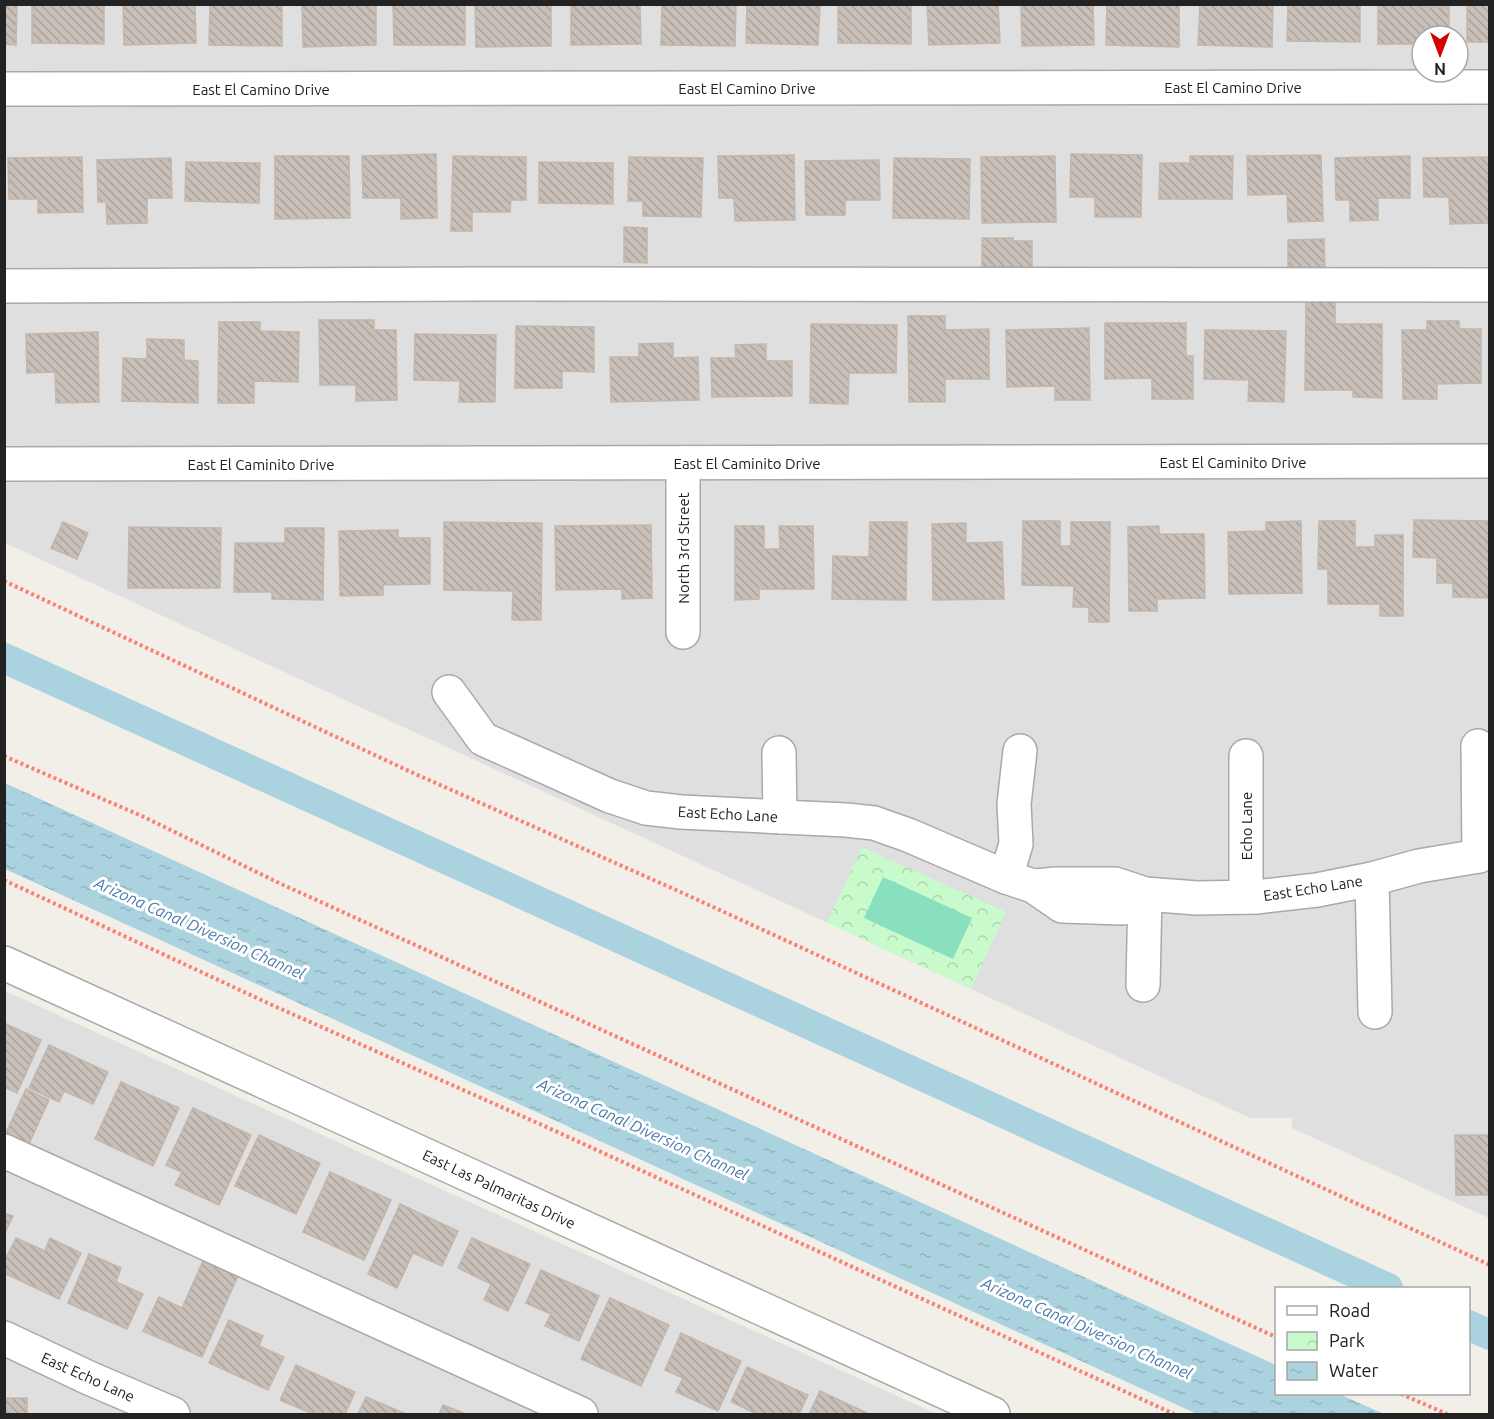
<svg xmlns="http://www.w3.org/2000/svg" width="1494" height="1419" viewBox="0 0 1494 1419" font-family="Ubuntu,sans-serif">
  <defs>
    <pattern id="park-crowns" width="20" height="18" patternUnits="userSpaceOnUse" patternTransform="scale(1.5)"><rect width="20" height="18" fill="#c8facc"/><path d="M2 6a3 3 0 1 1 6 0M12 15a3 3 0 1 1 6 0" fill="none" stroke="#acd6af"/></pattern>
    <pattern id="water-ripples" width="26" height="14" patternUnits="userSpaceOnUse" patternTransform="scale(1.5)"><rect width="26" height="14" fill="#aad3df"/><path d="M2 4q2-2 4 0t4 0M15 11q2-2 4 0t4 0" fill="none" stroke="#92b5bf"/></pattern>
    <pattern id="building-back-hatch" width="6" height="6" patternUnits="userSpaceOnUse" patternTransform="scale(1.5)"><rect width="6" height="6" fill="#c7bfb8"/><path d="M-1 5l2 2M0 0l6 6M5-1l2 2" fill="none" stroke="#aba49e"/></pattern>
  </defs>
  <rect width="100%" height="100%" fill="#f2efe9"/>
  <g fill="#e0dfdf" fill-rule="evenodd">
    <path d="M5,5H1489V1218L1292,1128V1118H1250L5,543ZM1422,36H1458V72H1422Z"/>
    <path d="M5,991L937,1414H5Z"/>
  </g>
  <path fill="url(#park-crowns)" d="M862,847L1006,912L971,989L827,923Z"/>
  <path fill="#88e0be" d="M883,877L972,918L953,959L864,918Z"/>
  <path fill="url(#water-ripples)" d="M5,783L1276,1365V1394H1339L1384,1414H1197L5,869Z"/>
  <g fill="none" stroke-linecap="round" stroke-linejoin="round">
    <g stroke="#aad3df" stroke-width="30">
      <path d="M4,658L1388,1288"/>
      <path d="M1468,1325L1490,1335"/>
    </g>
  </g>
  <g fill="url(#building-back-hatch)" stroke="#c4b6ab" stroke-width="1.5">
    <path d="M4,4H17L16,45L4,44Z"/>
    <path d="M32,4H104V44L32,43Z"/>
    <path d="M123,4H195L196,43L124,45Z"/>
    <path d="M210,4L282,5V46L209,45Z"/>
    <path d="M302,4L376,5V45L303,47Z"/>
    <path d="M393,4H465V45H394Z"/>
    <path d="M475,4L551,5V46L476,47Z"/>
    <path d="M571,4L640,5L641,44L571,45Z"/>
    <path d="M662,4H736L735,46L661,45Z"/>
    <path d="M747,4H820L818,45L746,43Z"/>
    <path d="M838,4L911,5V44L838,43Z"/>
    <path d="M927,4H998L1000,43L929,45Z"/>
    <path d="M1093,4L1094,45L1022,46L1021,6Z"/>
    <path d="M1107,4H1179V47L1106,45Z"/>
    <path d="M1200,4H1273L1272,47L1198,45Z"/>
    <path d="M1288,4L1360,5V42L1287,41Z"/>
    <path d="M1378,4H1420V7H1449V36H1422V44H1378Z"/>
    <path d="M1457,4H1490V42H1467V5Z"/>
    <path d="M436,154L437,218L401,219V198H363L362,156Z"/>
    <path d="M1071,154L1142,155L1141,217H1095V197H1070Z"/>
    <path d="M794,155L795,220L735,221L734,198H719L718,156Z"/>
    <path d="M1321,155L1323,221L1288,222L1287,194L1248,195L1247,156Z"/>
    <path d="M275,156H349L350,218L275,219Z"/>
    <path d="M453,156L526,157V200H511L510,212H472V231H451Z"/>
    <path d="M1055,156L1056,222L982,223L981,157Z"/>
    <path d="M1190,156H1233L1232,199H1159L1160,163H1190Z"/>
    <path d="M1410,156V198H1378V220L1350,221V200H1336L1335,158Z"/>
    <path d="M82,157L83,212L38,213V199H9L8,158Z"/>
    <path d="M629,157L703,158L701,217L643,216V201H628Z"/>
    <path d="M1490,157V223L1450,224L1449,197H1424L1423,158Z"/>
    <path d="M171,158L172,198H147V223L107,224L106,202H98L97,160Z"/>
    <path d="M894,158L970,159L969,219L893,218Z"/>
    <path d="M879,160L880,200H845V215H806L805,161Z"/>
    <path d="M186,162L260,163L259,203L185,201Z"/>
    <path d="M539,162L613,163V204L539,203Z"/>
    <path d="M624,227L647,228V263L624,262Z"/>
    <path d="M982,238H1013V241H1032V271H982Z"/>
    <path d="M1324,239L1325,272H1288V240Z"/>
    <path d="M1306,299H1335V324H1382V398L1353,397V390H1305Z"/>
    <path d="M908,316H945V330L989,329V379H945V402H909Z"/>
    <path d="M319,320H374V330H396L397,400L356,401V385H320Z"/>
    <path d="M1427,321H1459V329H1481V383L1437,384V399H1403L1402,330H1427Z"/>
    <path d="M219,322H260V331L299,332L298,382L254,381V403H218Z"/>
    <path d="M1105,323H1186V356H1193V399H1152V378L1105,379Z"/>
    <path d="M811,324L897,325L896,373H849L848,404L810,403Z"/>
    <path d="M516,326L594,327V372L562,371V388H515Z"/>
    <path d="M1089,328L1090,400H1055V386L1007,387L1006,330Z"/>
    <path d="M1205,330L1286,331L1284,402L1248,401L1249,380L1204,379Z"/>
    <path d="M98,332L99,402L56,403L55,372L27,373L26,334Z"/>
    <path d="M415,334L496,335L495,402H459L460,381L414,380Z"/>
    <path d="M147,339L184,340V360L198,361V403L122,401L123,358L147,359Z"/>
    <path d="M673,343V358L698,357L699,400L611,402L610,357H639V344Z"/>
    <path d="M766,344V361H792V396L712,397L711,358H736L735,345Z"/>
    <path d="M1414,520L1490,521V598L1453,597V583H1437V558L1413,557Z"/>
    <path d="M1023,521H1060V546H1071V522H1110L1109,622H1089V607H1073L1074,586L1022,585Z"/>
    <path d="M1301,521L1302,593L1229,594L1228,532L1266,531V522Z"/>
    <path d="M1319,521H1355V547H1375V535H1403V616H1380V604H1328V569H1318Z"/>
    <path d="M63,522L88,533L77,559L51,548Z"/>
    <path d="M444,522L542,523L541,620H512L513,591L444,590Z"/>
    <path d="M870,522H907L906,600L832,599L833,556L869,557Z"/>
    <path d="M966,523V543L1002,542L1004,599L933,600L932,524Z"/>
    <path d="M651,525L652,598L622,599V589L556,590L555,526Z"/>
    <path d="M735,526H764V549H780L779,526H813L814,589H759V599L735,600Z"/>
    <path d="M1159,526V534H1204L1205,598L1157,599V611H1129L1128,527Z"/>
    <path d="M129,527L221,528L220,588H128Z"/>
    <path d="M285,528H324L323,600L272,599V592H234L235,543H285Z"/>
    <path d="M398,530V538H430V584L383,585V595L340,596L339,531Z"/>
    <path d="M4,1023L41,1040L17,1093L4,1087Z"/>
    <path d="M49,1045L108,1072L93,1104L64,1091L59,1102L29,1088Z"/>
    <path d="M121,1082L179,1108L153,1166L95,1139Z"/>
    <path d="M26,1089L49,1100L29,1144L6,1133Z"/>
    <path d="M193,1108L251,1135L219,1205L175,1185L182,1172L166,1165Z"/>
    <path d="M259,1135L320,1163L296,1214L235,1186Z"/>
    <path d="M1455,1135H1490V1195H1456Z"/>
    <path d="M330,1172L391,1200L364,1260L303,1232Z"/>
    <path d="M400,1204L458,1231L442,1266L413,1253L397,1288L368,1274Z"/>
    <path d="M4,1213L13,1216L4,1235Z"/>
    <path d="M16,1238L45,1251L50,1238L81,1253L59,1299L4,1273V1262Z"/>
    <path d="M472,1238L530,1264L508,1311L484,1300L491,1284L458,1268Z"/>
    <path d="M89,1254L121,1268L116,1282L143,1294L127,1329L68,1303Z"/>
    <path d="M203,1261L238,1276L202,1357L143,1331L159,1297L182,1308Z"/>
    <path d="M541,1270L599,1296L579,1341L545,1326L551,1314L526,1303Z"/>
    <path d="M610,1298L669,1325L641,1386L581,1359Z"/>
    <path d="M229,1320L263,1336L259,1346L284,1357L268,1390L209,1363Z"/>
    <path d="M681,1333L741,1361L718,1411L676,1392L683,1378L665,1370Z"/>
    <path d="M296,1365L355,1392L345,1414H313L280,1400Z"/>
    <path d="M747,1367L808,1395L799,1414H757L731,1402Z"/>
    <path d="M820,1391L869,1414H809Z"/>
    <path d="M366,1397L406,1414H358Z"/>
    <rect x="4" y="1398" width="23" height="16"/>
    <path d="M443,1405L466,1414H439Z"/>
  </g>
  <g fill="none" stroke-linecap="round" stroke-linejoin="round">
    <defs>
      <g id="minor">
        <path d="M4,89L1490,87"/>
        <path d="M4,286L485,284L1490,285"/>
        <path d="M4,464L1490,461"/>
        <path d="M683,632V463"/>
        <path d="M449,692L483,739L610,796L646,808L681,812L846,820L874,823L908,835L1006,877L1033,886L1062,906L1123,908L1145,894"/>
        <path d="M1478,746L1479,856"/>
        <path d="M779,753L780,817"/>
        <path d="M1246,756V897"/>
        <path d="M1006,877L1016,844L1014,804L1020,751"/>
        <path d="M1372,879L1375,1012"/>
        <path d="M1036,886L1056,884H1115L1145,894L1197,898L1256,897L1317,890L1372,879L1419,866L1479,856L1490,846"/>
        <path d="M4,963L993,1414"/>
        <path d="M1143,985L1145,894"/>
        <path d="M4,1151L581,1414"/>
        <path d="M4,1338L89,1378L173,1414"/>
      </g>
    </defs>
    <use href="#minor" stroke="#a9a9a9" stroke-width="36"/>
    <g stroke="#fa8072" stroke-width="4" stroke-dasharray="3 3" stroke-linecap="butt">
      <path d="M4,581L411,772L685,894L1490,1265"/>
      <path d="M4,756L144,817L279,883L1276,1337"/>
      <path d="M4,880L272,1005L542,1125L1174,1414"/>
      <path d="M1401,1394L1447,1414"/>
    </g>
    <use href="#minor" stroke="#fff" stroke-width="33"/>
  </g>
  <g text-anchor="middle" dominant-baseline="central" stroke-width="6" stroke-linejoin="round" paint-order="stroke">
    <g font-size="15" fill="#222" stroke="#fff">
      <text x="1233" y="87">East El Camino Drive</text>
      <text x="747" y="88">East El Camino Drive</text>
      <text x="261" y="89">East El Camino Drive</text>
      <text x="1233" y="462">East El Caminito Drive</text>
      <text x="747" y="463">East El Caminito Drive</text>
      <text x="261" y="464">East El Caminito Drive</text>
      <text transform="translate(683 548) rotate(-90)">North 3rd Street</text>
      <text transform="translate(728 814) rotate(3)">East Echo Lane</text>
      <text transform="translate(1246 826) rotate(-90)">Echo Lane</text>
      <text transform="translate(1313 888) rotate(-9)">East Echo Lane</text>
      <text transform="translate(499 1189) rotate(25)">East Las Palmaritas Drive</text>
      <text transform="translate(88 1377) rotate(24)">East Echo Lane</text>
    </g>
    <g font-size="16" font-style="italic" fill="#4a7aab" stroke="#fff">
      <text transform="translate(200 928) rotate(24)">Arizona Canal Diversion Channel</text>
      <text transform="translate(643 1129) rotate(24)">Arizona Canal Diversion Channel</text>
      <text transform="translate(1087 1328) rotate(24)">Arizona Canal Diversion Channel</text>
    </g>
  </g>
  <rect width="1494" height="1419" fill="none" stroke="#222222" stroke-width="12"/>
  <rect x="1275" y="1287" width="195" height="108" fill="#ffffff" stroke="#a7a7a7" stroke-width="1.5"/>
  <rect x="1287" y="1306" width="30" height="9" fill="#ffffff" stroke="#a7a7a7" stroke-width="1.5"/>
  <text x="1329" y="1317" font-size="18" fill="#222222">Road</text>
  <rect x="1287" y="1332" width="30" height="18" fill="url(#park-crowns)" stroke="#a7a7a7" stroke-width="1.5"/>
  <text x="1329" y="1347" font-size="18" fill="#222222">Park</text>
  <rect x="1287" y="1362" width="30" height="18" fill="url(#water-ripples)" stroke="#a7a7a7" stroke-width="1.5"/>
  <text x="1329" y="1377" font-size="18" fill="#222222">Water</text>
  <g transform="translate(1440 54) rotate(180)"><circle r="28" fill="#ffffff" stroke="#a7a7a7" stroke-width="1.5"/>
  <path d="M0-4.5L10 22L0 15L-10 22Z" fill="#d40000"/>
  <text y="-9" font-size="16" font-weight="bold" text-anchor="middle" fill="#222222">N</text>
  </g>
</svg>
